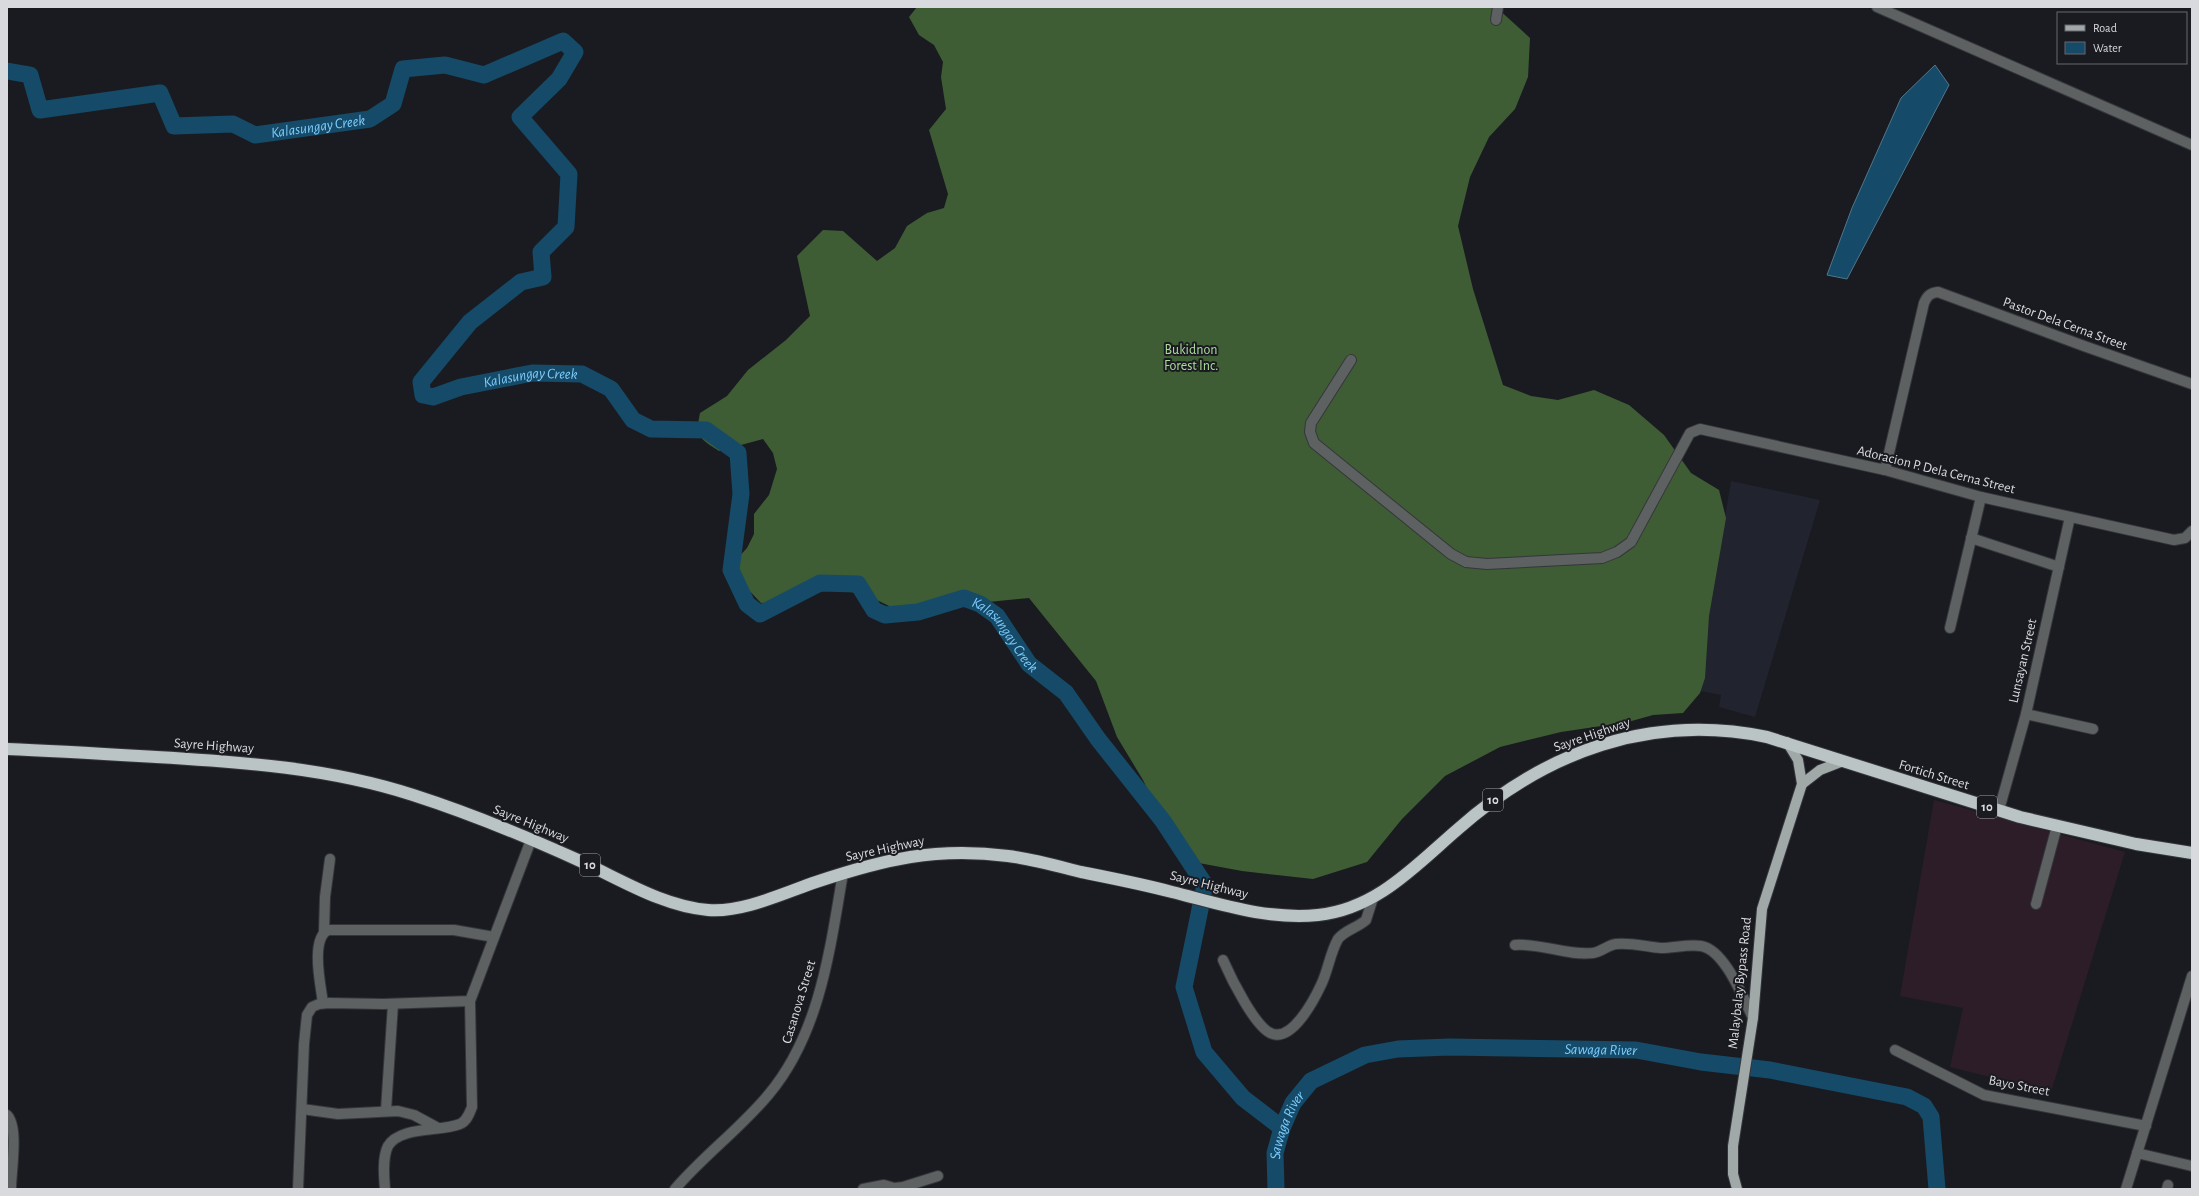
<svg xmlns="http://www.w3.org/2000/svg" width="2199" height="1196" viewBox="0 0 2199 1196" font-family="'Alegreya Sans',sans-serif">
  <rect width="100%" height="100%" fill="#1a1b21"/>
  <path fill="#21232e" d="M1731,481L1820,500L1755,717L1719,707L1721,695L1696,690Z"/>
  <path fill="#2c1d29" d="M1934,800L2125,852L2051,1092L1950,1067L1963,1008L1900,996Z"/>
  <path fill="#3f5d34" d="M917,7H1496L1530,38L1528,77L1515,109L1489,137L1470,177L1458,226L1473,289L1503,385L1531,396L1558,400L1594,390L1629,405L1664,435L1691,473L1719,490L1726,518L1709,616L1705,678L1700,693L1683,713L1653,715L1628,722L1561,732L1500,747L1445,776L1402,819L1367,862L1313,879L1242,871L1188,861L1163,821L1143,780L1117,737L1096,681L1029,598L929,608H893L865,594L828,589L795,601L761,603L740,581L734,562L747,548L754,534V514L769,495L777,469L773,453L763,439L719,451C700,439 695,437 700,413L727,396L748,370L786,340L810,316L797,256L823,230L843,231L877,261L895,248L907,226L927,213L944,208L948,194L929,130L946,109L941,77L943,62L934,45L919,35L909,17Z"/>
  <path fill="#154b68" stroke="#50768b" d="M1935,65L1949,85L1847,279L1827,275L1852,208L1901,98Z"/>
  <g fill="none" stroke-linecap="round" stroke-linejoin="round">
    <g stroke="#154b68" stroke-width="17">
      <path id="s1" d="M7,71L30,75L40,110L160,93L174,126L233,124L255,135L370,119L393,104L403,69L445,65L484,75L563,41L575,52L559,79L520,117L569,174L566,227L541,252L543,277L521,282L470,322L421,382L423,395L433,397L461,387L532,373L582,374L611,389L633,420L651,429L706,430L738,453L741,494L731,570L747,604L760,614L820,583L858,584L874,610L885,615L918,612L964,598L980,604L997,616L1029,664L1066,693L1098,739L1163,821L1205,885L1184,987L1204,1052L1243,1098L1282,1128"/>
      <path id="s2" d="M1276,1189L1275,1153L1282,1128L1293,1103L1311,1081L1365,1055L1398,1049L1449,1047L1636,1050L1701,1062L1770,1070L1907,1097L1924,1106L1931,1117L1937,1189"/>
    </g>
    <defs>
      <g id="minor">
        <path d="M1877,7L2192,145"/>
        <path d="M1496,20L1498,7"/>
        <path d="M1351,360L1311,423L1310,432L1314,443L1451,554L1466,562L1487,564L1602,558L1617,552L1631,542L1690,433L1700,429L1885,470L1981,497L2174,540L2185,538L2192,531"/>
        <path d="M1885,470L1924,303C1927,296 1930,293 1938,292L2084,346L2192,384"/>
        <path d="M1971,538L2059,567"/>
        <path d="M1950,628L1981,497"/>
        <path d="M2026,714L2093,729"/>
        <path d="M1999,810L2026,714L2070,517"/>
        <path d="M2036,904L2057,826"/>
        <path d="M324,932L325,897L330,859"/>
        <path d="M1515,945C1542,943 1567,956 1593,953C1601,952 1608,945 1616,944C1630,942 1647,947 1661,948C1674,948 1688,944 1701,946C1725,950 1743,998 1753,1018"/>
        <path d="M1223,960C1230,976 1256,1030 1273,1034C1293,1040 1314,1000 1321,985C1328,971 1330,953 1338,939C1345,930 1357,928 1366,920L1373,898"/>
        <path d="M323,1003C321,987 310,939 328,930H454L494,937"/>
        <path d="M1895,1050L1984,1095L2146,1126"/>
        <path d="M302,1109L338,1114L398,1111L414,1115L438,1128"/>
        <path d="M386,1110L393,1004"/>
        <path d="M7,1115C19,1127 11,1171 11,1189"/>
        <path d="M2137,1153L2192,1166"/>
        <path d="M298,1189L304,1044L307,1015L312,1007L319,1004L329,1003L383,1004L470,1001L531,840"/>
        <path d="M385,1189C384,1177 382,1158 388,1146C400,1126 440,1132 460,1124C467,1121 469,1114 472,1107L470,1001"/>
        <path d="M675,1189C704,1155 740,1129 769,1094C820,1033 830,949 843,873"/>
        <path d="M863,1189L884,1185L894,1188L903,1187L938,1176"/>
        <path d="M2126,1189L2192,976"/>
        <path d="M2167,1189L2168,1185"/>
      </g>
      <g id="major">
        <path d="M1802,784L1820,770L1843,761"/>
        <path d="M1737,1189L1733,1174V1146L1753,1018L1762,909L1802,784L1798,760L1787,742"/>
      </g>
      <path id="highway" d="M7,749C57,751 106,754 156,757C243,762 330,768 413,795C469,813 525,836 578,860C620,879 662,906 708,910C742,913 784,893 816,882C885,859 935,847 1008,856C1032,859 1057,866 1081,872C1111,878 1142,884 1172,892C1220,904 1267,920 1318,915C1377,909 1416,865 1458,829C1546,751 1651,713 1767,737L2020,817L2136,844L2192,853"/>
    </defs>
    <use href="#minor" stroke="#35363b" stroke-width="12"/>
    <use href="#major" stroke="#35363b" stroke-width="12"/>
    <use href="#highway" stroke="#35363b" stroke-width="14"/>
    <use href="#minor" stroke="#5d6161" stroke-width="10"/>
    <use href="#major" stroke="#a0a8a8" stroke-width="10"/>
    <use href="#highway" stroke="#bac4c4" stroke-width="12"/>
  </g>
  <g text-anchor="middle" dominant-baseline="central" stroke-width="4" stroke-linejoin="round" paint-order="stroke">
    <g fill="#1a1b21" stroke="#a0a1a5" stroke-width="1">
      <rect x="1483" y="789" width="20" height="22" rx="3"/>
      <rect x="1977" y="796" width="20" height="22" rx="3"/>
      <rect x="580" y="854" width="20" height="22" rx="3"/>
    </g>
    <g font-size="13" font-weight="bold" fill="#d9dade">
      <text x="1493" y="800">10</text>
      <text x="1987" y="807">10</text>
      <text x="590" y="865">10</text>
    </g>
    <g font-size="14" fill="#d9dade" stroke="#1a1b21">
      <text transform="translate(2065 324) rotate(20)">Pastor Dela Cerna Street</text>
      <text transform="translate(1936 470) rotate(14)">Adoracion P. Dela Cerna Street</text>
      <text transform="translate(2023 661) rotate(-77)">Lunsayan Street</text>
      <text transform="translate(1592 735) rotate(-19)">Sayre Highway</text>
      <text transform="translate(214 746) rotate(4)">Sayre Highway</text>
      <text transform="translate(1934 775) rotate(17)">Fortich Street</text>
      <text transform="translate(531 824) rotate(22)">Sayre Highway</text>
      <text transform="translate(885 849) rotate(-12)">Sayre Highway</text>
      <text transform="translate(1209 885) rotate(14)">Sayre Highway</text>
      <text transform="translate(1740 983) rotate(-84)">Malaybalay Bypass Road</text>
      <text transform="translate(799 1002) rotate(-73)">Casanova Street</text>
      <text transform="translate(2019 1086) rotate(11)">Bayo Street</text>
    </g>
    <g font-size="14" fill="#addd9a" stroke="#1a1b21">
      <text x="1191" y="350">Bukidnon<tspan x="1191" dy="16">Forest Inc.</tspan></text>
    </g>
    <g font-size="15" font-style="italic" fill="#7dccfd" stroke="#1a1b21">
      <text stroke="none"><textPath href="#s1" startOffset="364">Kalasungay Creek</textPath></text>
      <text stroke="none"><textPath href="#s1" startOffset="1228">Kalasungay Creek</textPath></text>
      <text stroke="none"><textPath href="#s1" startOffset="1923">Kalasungay Creek</textPath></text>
      <text stroke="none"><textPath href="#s2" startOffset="414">Sawaga River</textPath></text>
      <text stroke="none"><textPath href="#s2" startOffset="66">Sawaga River</textPath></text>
    </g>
  </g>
  <rect width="2199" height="1196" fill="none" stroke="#d9dade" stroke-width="16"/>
  <rect x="2057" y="12" width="130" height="52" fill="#1a1b21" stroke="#66676d"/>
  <rect x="2065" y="25" width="20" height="6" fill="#a0a8a8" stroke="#66676d"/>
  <text x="2093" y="32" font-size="12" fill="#d9dade">Road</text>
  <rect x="2065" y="42" width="20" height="12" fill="#154b68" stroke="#66676d"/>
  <text x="2093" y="52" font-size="12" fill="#d9dade">Water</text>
</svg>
